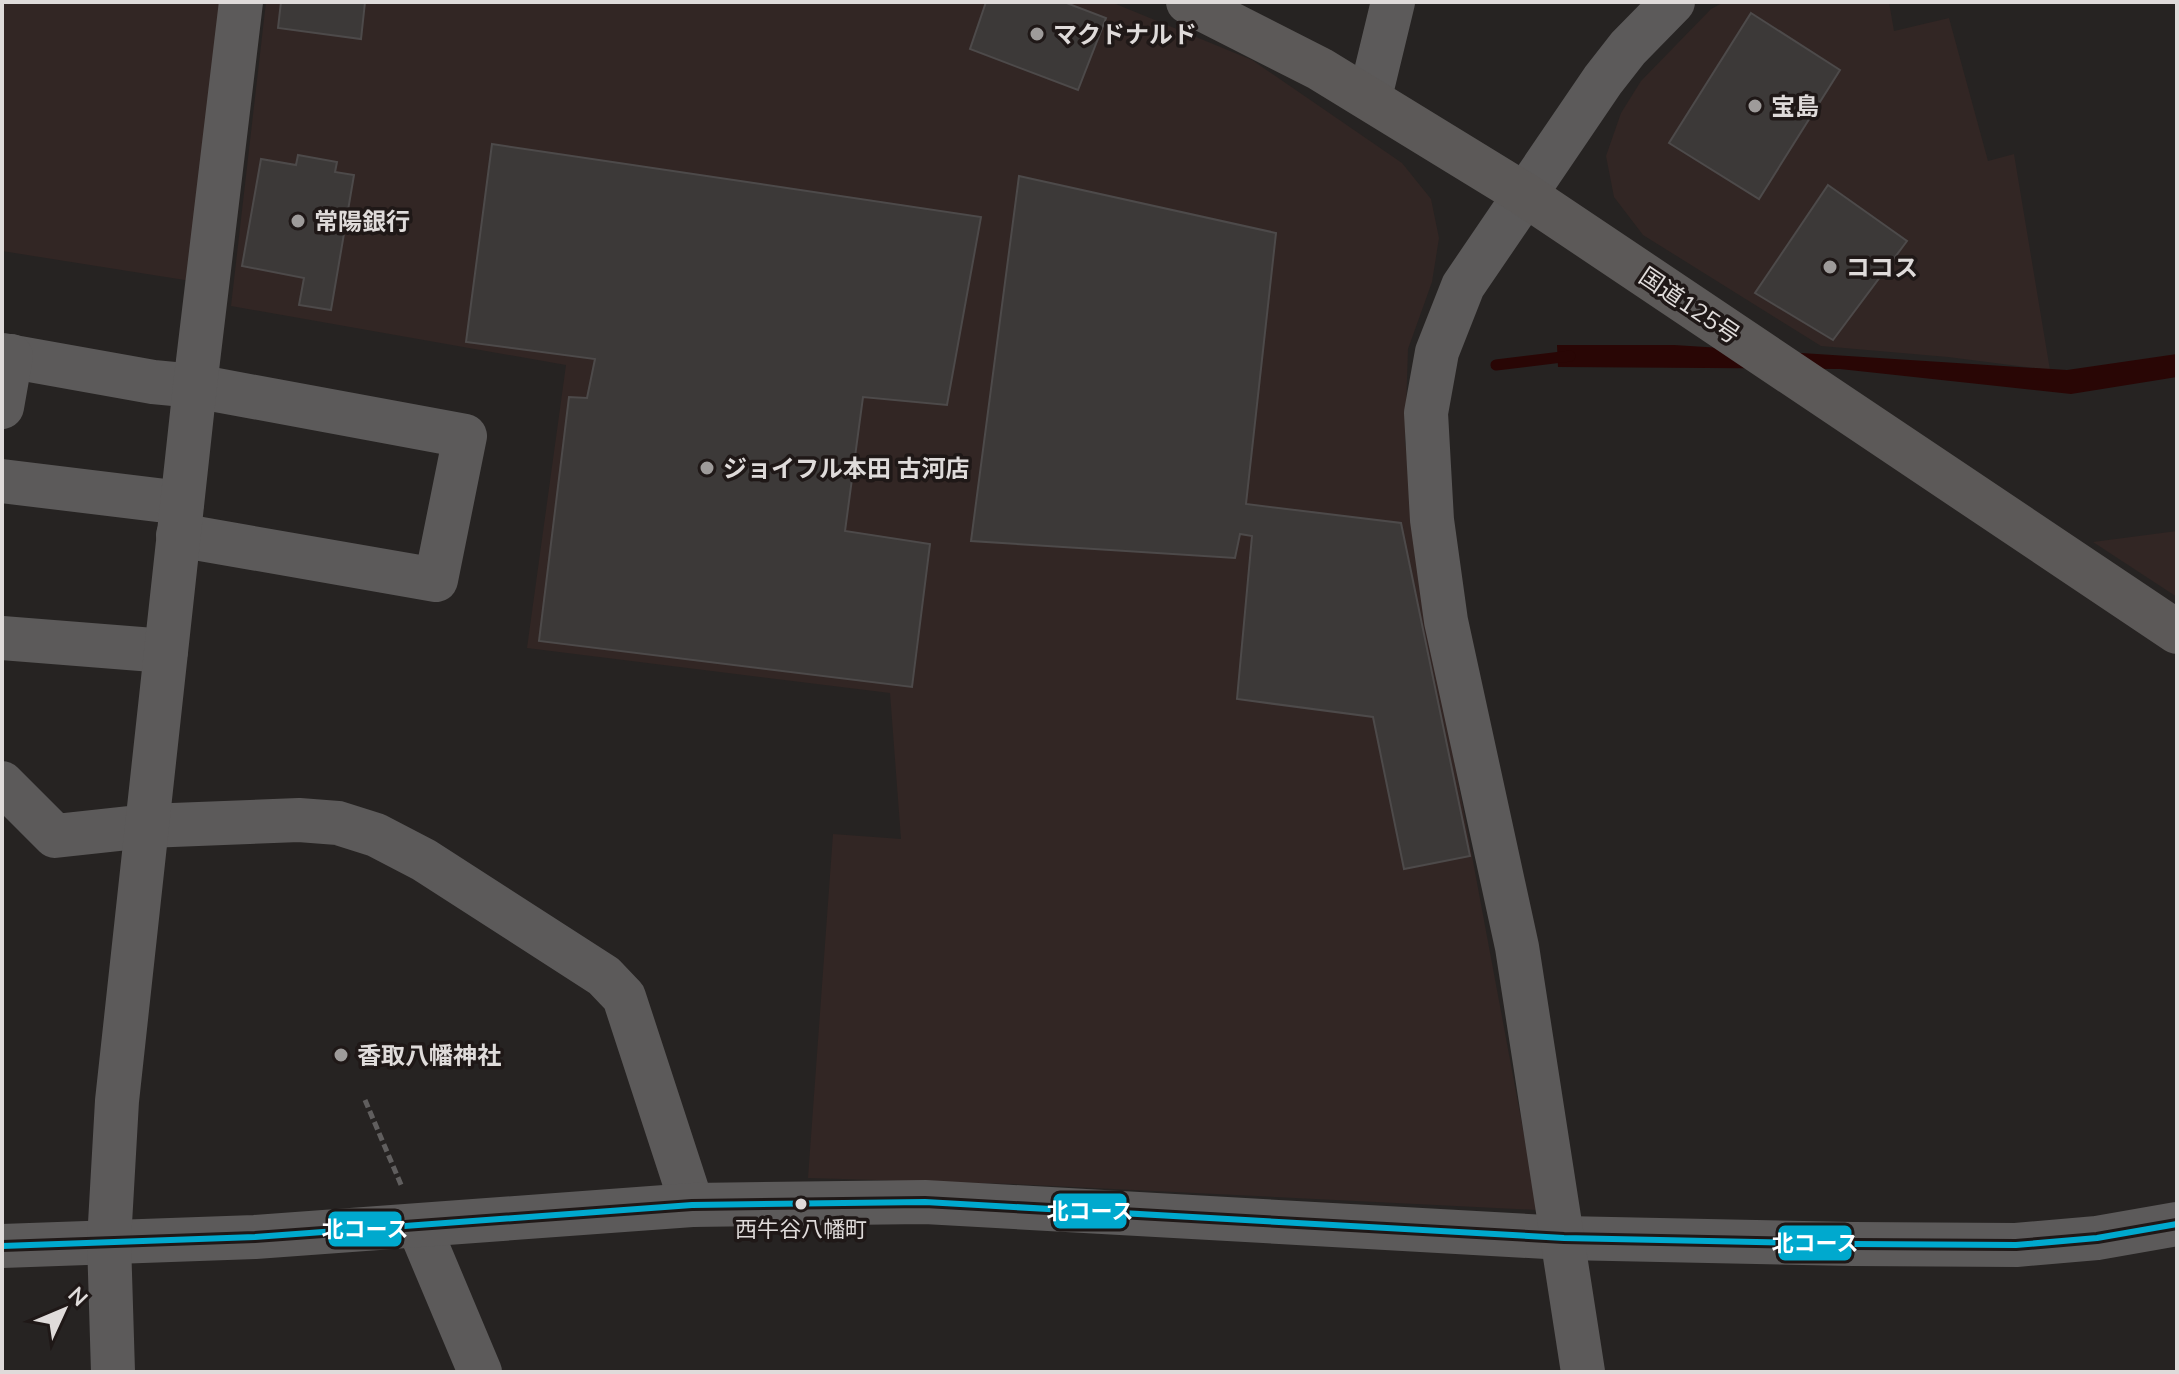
<svg xmlns="http://www.w3.org/2000/svg" width="2179" height="1374" viewBox="0 0 2179 1374" font-family="Mulish,'Noto Sans JP',sans-serif">
  <rect width="100%" height="100%" fill="#262322"/>
  <g fill="#322624">
    <path d="M2,2H222L191,281L2,251Z"/>
    <path d="M266,2H1111L1252,60L1402,163L1431,199L1439,238L1432,282L1408,349L1405,441L1423,593L1538,1210L1013,1184L808,1178L833,834L901,839L890,693L527,648L566,365L231,306Z"/>
    <path d="M1724,2H1889L1894,31L1949,18L1988,161L2014,154L2050,370L1948,357L1821,346L1643,235L1614,197L1606,156L1621,113L1641,81L1711,9Z"/>
    <path d="M2177,531V597L2093,542Z"/>
  </g>
  <path fill="#290605" d="M1557,345H1674L2067,370L2177,354V377L2071,394L1840,369L1558,367Z"/>
  <g fill="none" stroke-linecap="round" stroke-linejoin="round">
    <path stroke="#290605" stroke-width="11" d="M1496,365L1570,356"/>
  </g>
  <g fill="#3c3938" stroke="#4d4a4a" stroke-width="2">
    <path d="M281,2H365L361,39L278,28Z"/>
    <path d="M986,2H1064L1106,18L1078,90L970,49Z"/>
    <path d="M1751,13L1840,70L1759,199L1669,143Z"/>
    <path d="M492,144L981,217L947,405L863,397L845,531L930,544L912,687L539,641L569,397L587,398L595,359L466,342Z"/>
    <path d="M298,155L337,162L335,172L354,175L331,310L299,305L304,278L242,266L261,159L296,165Z"/>
    <path d="M1019,176L1276,233L1246,504L1401,523L1470,856L1404,869L1373,717L1237,699L1252,536L1240,534L1235,558L971,541Z"/>
    <path d="M1828,185L1907,241L1833,340L1755,293Z"/>
  </g>
  <g fill="none" stroke-linecap="round" stroke-linejoin="round">
    <path stroke="#605e5e" stroke-width="5" stroke-dasharray="8 4" stroke-linecap="butt" d="M365,1100L402,1187"/>
    <g stroke="#5c5a5a" stroke-width="44">
      <path d="M1370,97L1393,2"/>
      <path d="M2,355L153,382L195,386L465,436L436,580L178,535"/>
      <path d="M2,407L11,356"/>
      <path d="M2,481L182,503"/>
      <path d="M2,638L166,651"/>
      <path d="M2,783L55,836L147,826L299,820L338,823L376,835L424,860L604,976L624,997L692,1205"/>
      <path d="M419,1227L480,1372"/>
      <path d="M2,1246L255,1237L692,1205L925,1202L1564,1238L1853,1244L2016,1245L2097,1238L2177,1224"/>
      <path d="M113,1372L109,1241L117,1101L195,386L241,2"/>
      <path d="M1583,1372L1517,947L1446,621L1432,520L1426,413L1437,352L1463,286L1603,80L1628,48L1673,2"/>
    </g>
    <path stroke="#5c5958" stroke-width="44" d="M1188,2L1320,69L1524,194L2177,632"/>
    <defs>
      <path id="bus-1" d="M2,1246L255,1237L692,1205L925,1202L1564,1238L1853,1244L2016,1245L2097,1238L2177,1224"/>
    </defs>
    <use href="#bus-1" stroke="#1f1817" stroke-width="12"/>
    <use href="#bus-1" stroke="#00a9ce" stroke-width="6"/>
  </g>
  <g fill="#9e9b9a" stroke="#1f1817" stroke-width="3">
    <circle cx="1037" cy="34" r="8"/>
    <circle cx="1755" cy="106" r="8"/>
    <circle cx="298" cy="221" r="8"/>
    <circle cx="1830" cy="267" r="8"/>
    <circle cx="707" cy="468" r="8"/>
    <circle cx="341" cy="1055" r="8"/>
  </g>
  <circle fill="#dfdbda" stroke="#1f1817" stroke-width="3" cx="801" cy="1204" r="7"/>
  <g text-anchor="middle" dominant-baseline="central" stroke-width="7" stroke-linejoin="round" paint-order="stroke">
    <g font-size="22" fill="#dfdbda" stroke="#1f1817">
      <text x="801" y="1229">西牛谷八幡町</text>
    </g>
    <g font-size="24" font-weight="bold" fill="#dfdbda" stroke="#1f1817" text-anchor="start">
      <text x="1053" y="34">マクドナルド</text>
      <text x="1771" y="106">宝島</text>
      <text x="314" y="221">常陽銀行</text>
      <text x="1846" y="267">ココス</text>
      <text x="723" y="468">ジョイフル本田 古河店</text>
      <text x="357" y="1055">香取八幡神社</text>
    </g>
    <g font-size="24" fill="#dfdbda" stroke="#1f1817">
      <text transform="translate(1690 305) rotate(34)">国道125号</text>
    </g>
  </g>
  <g stroke="#1f1817" stroke-width="3">
    <rect x="1052" y="1192" width="76" height="38" rx="8" fill="#00a9ce"/>
    <rect x="327" y="1210" width="76" height="38" rx="8" fill="#00a9ce"/>
    <rect x="1777" y="1224" width="76" height="38" rx="8" fill="#00a9ce"/>
  </g>
  <g font-size="22" text-anchor="middle" font-weight="bold" fill="#fff">
    <text x="1090" y="1219">北コース</text>
    <text x="365" y="1237">北コース</text>
    <text x="1815" y="1251">北コース</text>
  </g>
  <rect width="2179" height="1374" fill="none" stroke="#dfdbda" stroke-width="8"/>
  <g transform="translate(64 1310) rotate(46)" stroke="#1f1817" stroke-width="6" paint-order="stroke">
  <path d="M0-6L14 30L0 20L-14 30Z" fill="#dfdbda"/>
  <text y="-12" font-size="22" font-weight="bold" text-anchor="middle" fill="#dfdbda">N</text>
  </g>
</svg>
